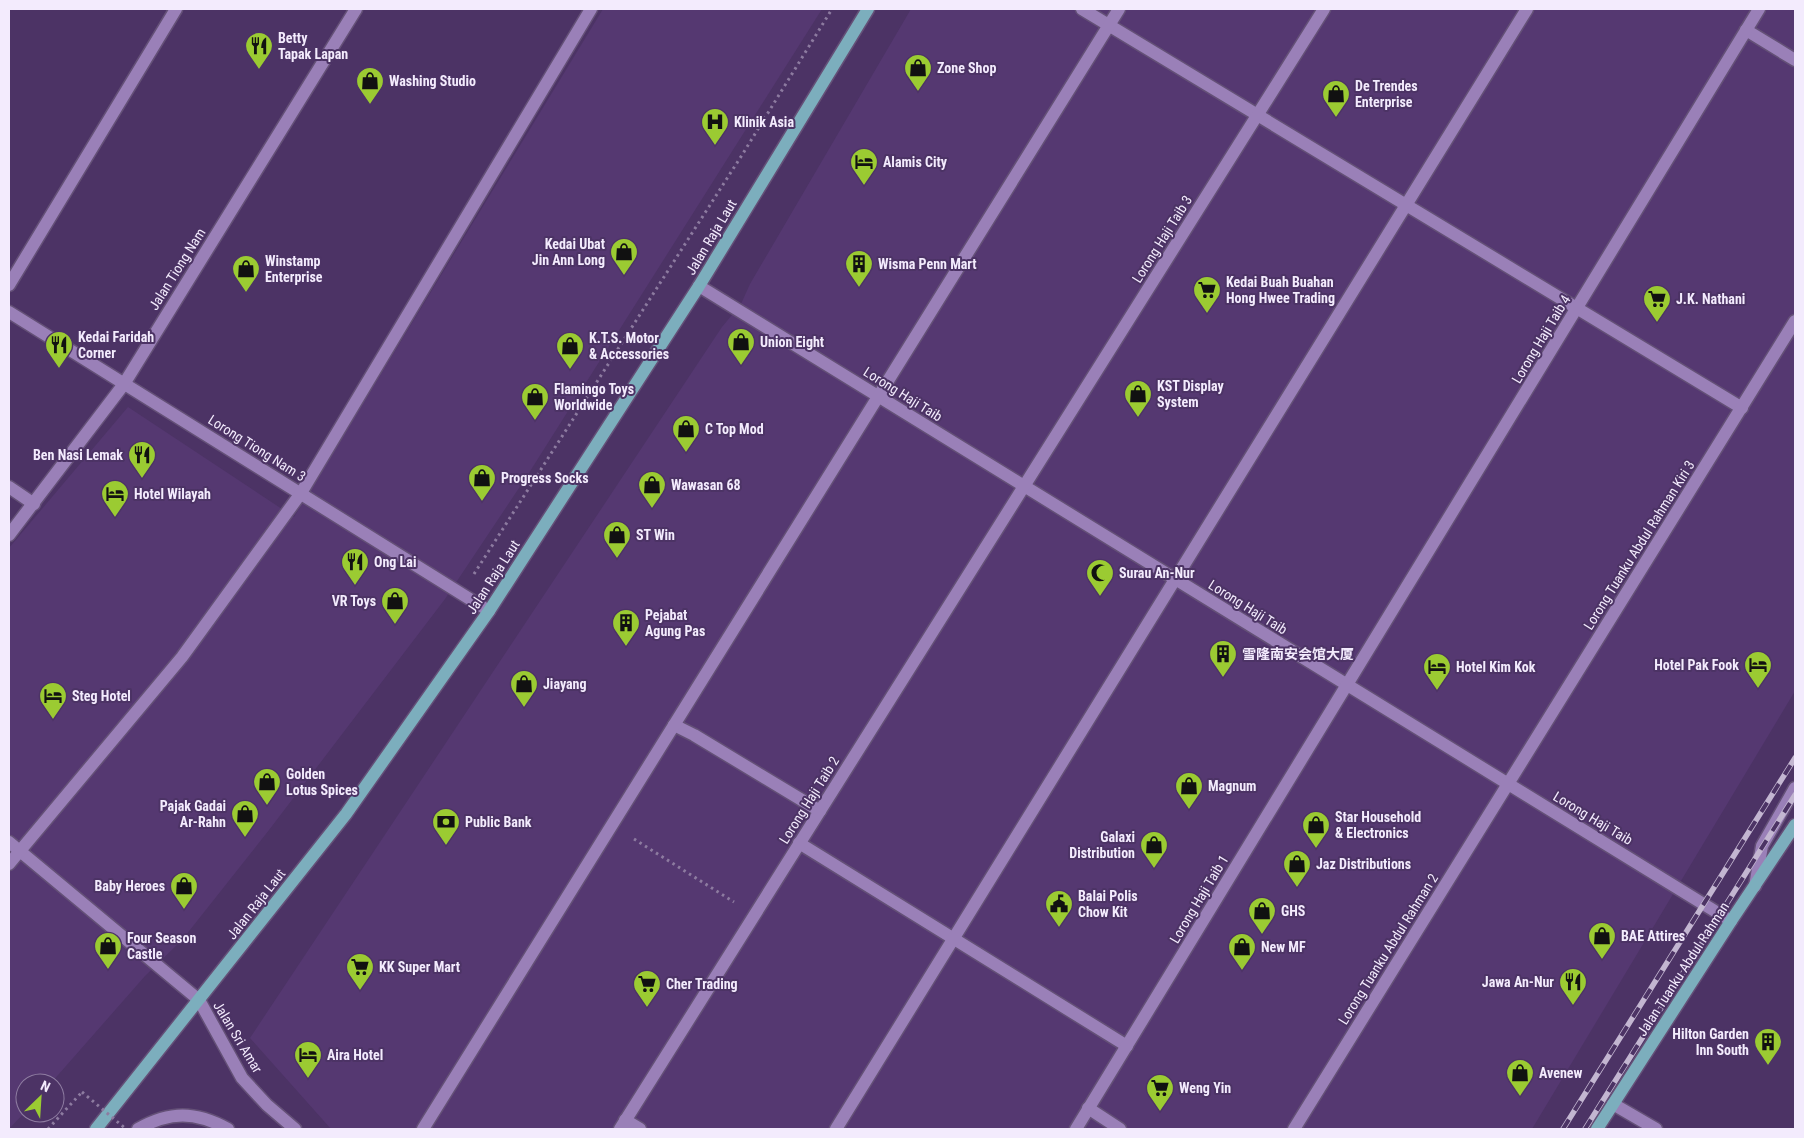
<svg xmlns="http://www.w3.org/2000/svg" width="1804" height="1138" viewBox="0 0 1804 1138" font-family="'Roboto Condensed','Noto Sans SC',sans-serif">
  <rect width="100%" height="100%" fill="#4c3365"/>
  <g fill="#553871">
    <path d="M603,9H822L527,476L445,599L269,830L182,940L145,976L51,1083H25V1112L9,1129V548L128,407L294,517Z"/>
    <path d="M911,9H1795V691L1532,1129H331L250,1038L722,327L741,304L750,284Z"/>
  </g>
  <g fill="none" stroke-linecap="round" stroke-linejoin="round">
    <defs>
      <g id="minor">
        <path d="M1082,9L1742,408"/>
        <path d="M1746,30L1795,60"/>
        <path d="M9,285L176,9"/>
        <path d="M699,286L1731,921"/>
        <path d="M9,312L489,611"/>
        <path d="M9,487L34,504"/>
        <path d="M9,535L124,384L356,9"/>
        <path d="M674,725L694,735L820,811"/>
        <path d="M9,842L199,1000L242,1078L267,1105L295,1129"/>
        <path d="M799,843L1127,1046"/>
        <path d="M9,864L182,657L301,493L591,9"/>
        <path d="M1755,886L1762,846L1795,788"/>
        <path d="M1613,1104L1656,1129"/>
        <path d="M1088,1108L1120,1129"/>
        <path d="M625,1120L640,1129"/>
        <path d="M138,1129C170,1111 195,1111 228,1129"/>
        <path d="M423,1129L1119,9"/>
        <path d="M620,1129L1324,9"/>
        <path d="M836,1129L1527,9"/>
        <path d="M1076,1129L1759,9"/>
        <path d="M1294,1129L1795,321"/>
      </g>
      <g id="major">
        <path d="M96,1129L346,814L489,611L699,286L868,9"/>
        <path d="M1597,1129L1731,921L1795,825"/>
      </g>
    </defs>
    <use href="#minor" stroke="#645077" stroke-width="15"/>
    <use href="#major" stroke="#645077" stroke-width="15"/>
    <g stroke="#8d7ba0" stroke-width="3" stroke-dasharray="2.5 4" stroke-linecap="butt">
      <path d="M474,574L742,155L832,9"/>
      <path d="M634,839L734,902"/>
      <path d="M48,1129L82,1092"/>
    </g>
    <use href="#minor" stroke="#9a80b8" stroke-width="12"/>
    <use href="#major" stroke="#7caebd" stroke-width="12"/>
    <defs>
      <g id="rail">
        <path d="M1563,1129L1795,758"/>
        <path d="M1585,1129L1795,795"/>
      </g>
    </defs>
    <use href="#rail" stroke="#c3b6d1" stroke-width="5.5"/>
    <use href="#rail" stroke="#4c3365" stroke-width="4" stroke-dasharray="11" stroke-linecap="butt"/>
    <path stroke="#8d7ba0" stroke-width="3" stroke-dasharray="2.5 4" stroke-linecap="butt" d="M82,1092L126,1129"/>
  </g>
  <defs>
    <symbol id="restaurant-pin" viewBox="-11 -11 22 30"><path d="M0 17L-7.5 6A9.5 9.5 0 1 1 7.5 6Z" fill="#9bcb32" stroke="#4c3365"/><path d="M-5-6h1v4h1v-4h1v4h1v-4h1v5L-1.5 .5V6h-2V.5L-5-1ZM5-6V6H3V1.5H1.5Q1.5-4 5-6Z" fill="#111"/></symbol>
    <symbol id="shop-pin" viewBox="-11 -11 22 30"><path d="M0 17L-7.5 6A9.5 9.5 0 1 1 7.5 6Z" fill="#9bcb32" stroke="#4c3365"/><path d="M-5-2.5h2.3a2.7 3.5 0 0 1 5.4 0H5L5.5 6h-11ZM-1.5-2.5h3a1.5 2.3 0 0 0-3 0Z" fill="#111"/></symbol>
    <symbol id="hospital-pin" viewBox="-11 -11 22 30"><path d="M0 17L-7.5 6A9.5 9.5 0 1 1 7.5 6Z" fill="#9bcb32" stroke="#4c3365"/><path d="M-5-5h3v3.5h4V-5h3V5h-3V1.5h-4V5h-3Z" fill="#111"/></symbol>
    <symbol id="hotel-pin" viewBox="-11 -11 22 30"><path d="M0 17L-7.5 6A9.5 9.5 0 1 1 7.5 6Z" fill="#9bcb32" stroke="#4c3365"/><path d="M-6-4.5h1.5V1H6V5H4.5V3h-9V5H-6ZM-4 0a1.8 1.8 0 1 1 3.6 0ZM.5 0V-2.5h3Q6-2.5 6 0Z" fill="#111"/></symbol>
    <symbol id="building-pin" viewBox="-11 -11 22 30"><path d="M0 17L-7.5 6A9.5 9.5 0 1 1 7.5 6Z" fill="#9bcb32" stroke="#4c3365"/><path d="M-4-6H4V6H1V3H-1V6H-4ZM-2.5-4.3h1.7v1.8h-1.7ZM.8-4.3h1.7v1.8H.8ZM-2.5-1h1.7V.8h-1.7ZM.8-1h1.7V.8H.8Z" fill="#111"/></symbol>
    <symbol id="supermarket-pin" viewBox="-11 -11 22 30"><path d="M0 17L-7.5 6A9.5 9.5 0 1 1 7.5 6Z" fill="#9bcb32" stroke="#4c3365"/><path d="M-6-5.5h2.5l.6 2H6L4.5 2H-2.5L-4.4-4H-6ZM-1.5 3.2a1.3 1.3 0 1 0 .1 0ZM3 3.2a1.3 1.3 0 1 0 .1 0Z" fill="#111"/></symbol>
    <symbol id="mosque-pin" viewBox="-11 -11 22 30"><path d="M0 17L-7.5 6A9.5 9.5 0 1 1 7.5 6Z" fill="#9bcb32" stroke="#4c3365"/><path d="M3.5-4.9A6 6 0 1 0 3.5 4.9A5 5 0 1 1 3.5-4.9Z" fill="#111"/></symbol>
    <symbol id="bank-pin" viewBox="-11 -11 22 30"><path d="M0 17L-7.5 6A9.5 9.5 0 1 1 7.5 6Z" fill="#9bcb32" stroke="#4c3365"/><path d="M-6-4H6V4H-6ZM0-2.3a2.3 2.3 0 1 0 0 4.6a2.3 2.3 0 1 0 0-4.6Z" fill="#111"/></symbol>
    <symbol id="civic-pin" viewBox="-11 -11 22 30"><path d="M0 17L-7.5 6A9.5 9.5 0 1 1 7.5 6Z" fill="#9bcb32" stroke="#4c3365"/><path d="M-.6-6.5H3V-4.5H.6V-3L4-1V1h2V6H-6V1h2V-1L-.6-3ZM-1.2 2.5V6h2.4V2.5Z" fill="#111"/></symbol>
  </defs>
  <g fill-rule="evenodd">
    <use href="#restaurant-pin" x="243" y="30" width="32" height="43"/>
    <use href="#shop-pin" x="902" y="52" width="32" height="43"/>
    <use href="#shop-pin" x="354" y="65" width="32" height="43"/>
    <use href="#shop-pin" x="1320" y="78" width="32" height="43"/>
    <use href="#hospital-pin" x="699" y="106" width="32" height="43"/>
    <use href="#hotel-pin" x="848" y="146" width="32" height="43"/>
    <use href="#shop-pin" x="608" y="236" width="32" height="43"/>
    <use href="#building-pin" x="843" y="248" width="32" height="43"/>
    <use href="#shop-pin" x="230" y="253" width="32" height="43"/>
    <use href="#supermarket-pin" x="1191" y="274" width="32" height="43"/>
    <use href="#supermarket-pin" x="1641" y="283" width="32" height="43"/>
    <use href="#shop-pin" x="725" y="326" width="32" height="43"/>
    <use href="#restaurant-pin" x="43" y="329" width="32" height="43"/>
    <use href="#shop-pin" x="554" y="330" width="32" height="43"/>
    <use href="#shop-pin" x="1122" y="378" width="32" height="43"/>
    <use href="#shop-pin" x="519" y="381" width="32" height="43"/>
    <use href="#shop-pin" x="670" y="413" width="32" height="43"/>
    <use href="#restaurant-pin" x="126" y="439" width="32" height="43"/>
    <use href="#shop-pin" x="466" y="462" width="32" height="43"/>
    <use href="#shop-pin" x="636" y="469" width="32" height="43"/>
    <use href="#hotel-pin" x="99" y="478" width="32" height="43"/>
    <use href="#shop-pin" x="601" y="519" width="32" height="43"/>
    <use href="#restaurant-pin" x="339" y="546" width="32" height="43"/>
    <use href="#mosque-pin" x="1084" y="557" width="32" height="43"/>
    <use href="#shop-pin" x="379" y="585" width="32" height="43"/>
    <use href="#building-pin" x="610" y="607" width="32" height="43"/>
    <use href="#building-pin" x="1207" y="638" width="32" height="43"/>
    <use href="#hotel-pin" x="1742" y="649" width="32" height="43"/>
    <use href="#hotel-pin" x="1421" y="651" width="32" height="43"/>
    <use href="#shop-pin" x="508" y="668" width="32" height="43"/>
    <use href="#hotel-pin" x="37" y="680" width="32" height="43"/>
    <use href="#shop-pin" x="251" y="766" width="32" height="43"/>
    <use href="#shop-pin" x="1173" y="770" width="32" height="43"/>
    <use href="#shop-pin" x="229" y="798" width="32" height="43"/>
    <use href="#bank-pin" x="430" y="806" width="32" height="43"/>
    <use href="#shop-pin" x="1300" y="809" width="32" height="43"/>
    <use href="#shop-pin" x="1138" y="829" width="32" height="43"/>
    <use href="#shop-pin" x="1281" y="848" width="32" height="43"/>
    <use href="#shop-pin" x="168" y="870" width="32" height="43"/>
    <use href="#civic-pin" x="1043" y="888" width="32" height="43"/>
    <use href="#shop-pin" x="1246" y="895" width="32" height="43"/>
    <use href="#shop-pin" x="1586" y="920" width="32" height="43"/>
    <use href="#shop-pin" x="92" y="930" width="32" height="43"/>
    <use href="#shop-pin" x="1226" y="931" width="32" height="43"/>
    <use href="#supermarket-pin" x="344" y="951" width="32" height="43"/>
    <use href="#restaurant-pin" x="1557" y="966" width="32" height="43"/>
    <use href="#supermarket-pin" x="631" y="968" width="32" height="43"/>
    <use href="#building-pin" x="1752" y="1026" width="32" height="43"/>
    <use href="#hotel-pin" x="292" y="1039" width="32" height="43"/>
    <use href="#shop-pin" x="1504" y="1057" width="32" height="43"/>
    <use href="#supermarket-pin" x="1144" y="1072" width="32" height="43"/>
  </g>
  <g text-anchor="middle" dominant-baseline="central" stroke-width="4" stroke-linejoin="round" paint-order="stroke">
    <g font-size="14" font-weight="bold" fill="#f3ebfd" stroke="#4c3365" text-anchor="start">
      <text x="278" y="38">Betty<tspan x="278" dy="16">Tapak Lapan</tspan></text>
      <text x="937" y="68">Zone Shop</text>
      <text x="389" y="81">Washing Studio</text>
      <text x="1355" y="86">De Trendes<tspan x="1355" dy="16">Enterprise</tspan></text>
      <text x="734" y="122">Klinik Asia</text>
      <text x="883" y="162">Alamis City</text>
      <text x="605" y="244" text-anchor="end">Kedai Ubat<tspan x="605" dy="16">Jin Ann Long</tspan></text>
      <text x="265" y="261">Winstamp<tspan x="265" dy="16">Enterprise</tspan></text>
      <text x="878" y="264">Wisma Penn Mart</text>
      <text x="1226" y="282">Kedai Buah Buahan<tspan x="1226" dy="16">Hong Hwee Trading</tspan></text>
      <text x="1676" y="299">J.K. Nathani</text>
      <text x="78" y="337">Kedai Faridah<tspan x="78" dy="16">Corner</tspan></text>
      <text x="589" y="338">K.T.S. Motor<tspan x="589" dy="16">&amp; Accessories</tspan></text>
      <text x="760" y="342">Union Eight</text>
      <text x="1157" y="386">KST Display<tspan x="1157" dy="16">System</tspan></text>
      <text x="554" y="389">Flamingo Toys<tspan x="554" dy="16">Worldwide</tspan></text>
      <text x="705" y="429">C Top Mod</text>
      <text x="123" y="455" text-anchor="end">Ben Nasi Lemak</text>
      <text x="501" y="478">Progress Socks</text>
      <text x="671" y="485">Wawasan 68</text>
      <text x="134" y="494">Hotel Wilayah</text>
      <text x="636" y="535">ST Win</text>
      <text x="374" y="562">Ong Lai</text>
      <text x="1119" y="573">Surau An-Nur</text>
      <text x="376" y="601" text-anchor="end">VR Toys</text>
      <text x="645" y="615">Pejabat<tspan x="645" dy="16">Agung Pas</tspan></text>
      <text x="1242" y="654">雪隆南安会馆大厦</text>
      <text x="1739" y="665" text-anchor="end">Hotel Pak Fook</text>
      <text x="1456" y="667">Hotel Kim Kok</text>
      <text x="543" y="684">Jiayang</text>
      <text x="72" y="696">Steg Hotel</text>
      <text x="286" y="774">Golden<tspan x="286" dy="16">Lotus Spices</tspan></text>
      <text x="1208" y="786">Magnum</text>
      <text x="226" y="806" text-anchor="end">Pajak Gadai<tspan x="226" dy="16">Ar-Rahn</tspan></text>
      <text x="1335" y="817">Star Household<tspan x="1335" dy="16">&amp; Electronics</tspan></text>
      <text x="465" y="822">Public Bank</text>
      <text x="1135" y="837" text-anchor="end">Galaxi<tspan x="1135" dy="16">Distribution</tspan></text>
      <text x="1316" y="864">Jaz Distributions</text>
      <text x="165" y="886" text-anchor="end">Baby Heroes</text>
      <text x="1078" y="896">Balai Polis<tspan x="1078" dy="16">Chow Kit</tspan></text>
      <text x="1281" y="911">GHS</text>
      <text x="1621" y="936">BAE Attires</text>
      <text x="127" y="938">Four Season<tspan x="127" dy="16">Castle</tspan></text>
      <text x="1261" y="947">New MF</text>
      <text x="379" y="967">KK Super Mart</text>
      <text x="1554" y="982" text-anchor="end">Jawa An-Nur</text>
      <text x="666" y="984">Cher Trading</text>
      <text x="1749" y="1034" text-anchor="end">Hilton Garden<tspan x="1749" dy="16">Inn South</tspan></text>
      <text x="327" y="1055">Aira Hotel</text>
      <text x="1539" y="1073">Avenew</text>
      <text x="1179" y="1088">Weng Yin</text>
    </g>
    <g font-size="14" fill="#f3ebfd" stroke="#4c3365">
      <text transform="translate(711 237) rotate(-59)">Jalan Raja Laut</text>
      <text transform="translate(1162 239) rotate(-58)">Lorong Haji Taib 3</text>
      <text transform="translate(177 269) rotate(-58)">Jalan Tiong Nam</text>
      <text transform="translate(1541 339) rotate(-59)">Lorong Haji Taib 4</text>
      <text transform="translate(903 394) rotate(32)">Lorong Haji Taib</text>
      <text transform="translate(257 448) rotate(32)">Lorong Tiong Nam 3</text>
      <text transform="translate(1639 545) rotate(-58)">Lorong Tuanku Abdul Rahman Kiri 3</text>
      <text transform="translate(493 577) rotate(-57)">Jalan Raja Laut</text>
      <text transform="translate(1248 607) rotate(32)">Lorong Haji Taib</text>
      <text transform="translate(809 800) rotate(-58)">Lorong Haji Taib 2</text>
      <text transform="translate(1593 818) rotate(31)">Lorong Haji Taib</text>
      <text transform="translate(1199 899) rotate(-59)">Lorong Haji Taib 1</text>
      <text transform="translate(256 904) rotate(-52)">Jalan Raja Laut</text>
      <text transform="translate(1388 949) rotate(-58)">Lorong Tuanku Abdul Rahman 2</text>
      <text transform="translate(1683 969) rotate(-57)">Jalan Tuanku Abdul Rahman</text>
      <text transform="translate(238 1037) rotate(59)">Jalan Sri Amar</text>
    </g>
  </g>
  <rect width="1804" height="1138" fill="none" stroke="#f3ebfd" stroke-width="20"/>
  <g transform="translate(40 1098) rotate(25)"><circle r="24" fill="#4c3365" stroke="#8f7da2"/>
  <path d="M0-4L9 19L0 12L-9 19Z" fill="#9bcb32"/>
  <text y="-8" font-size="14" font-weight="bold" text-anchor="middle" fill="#f3ebfd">N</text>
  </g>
</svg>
